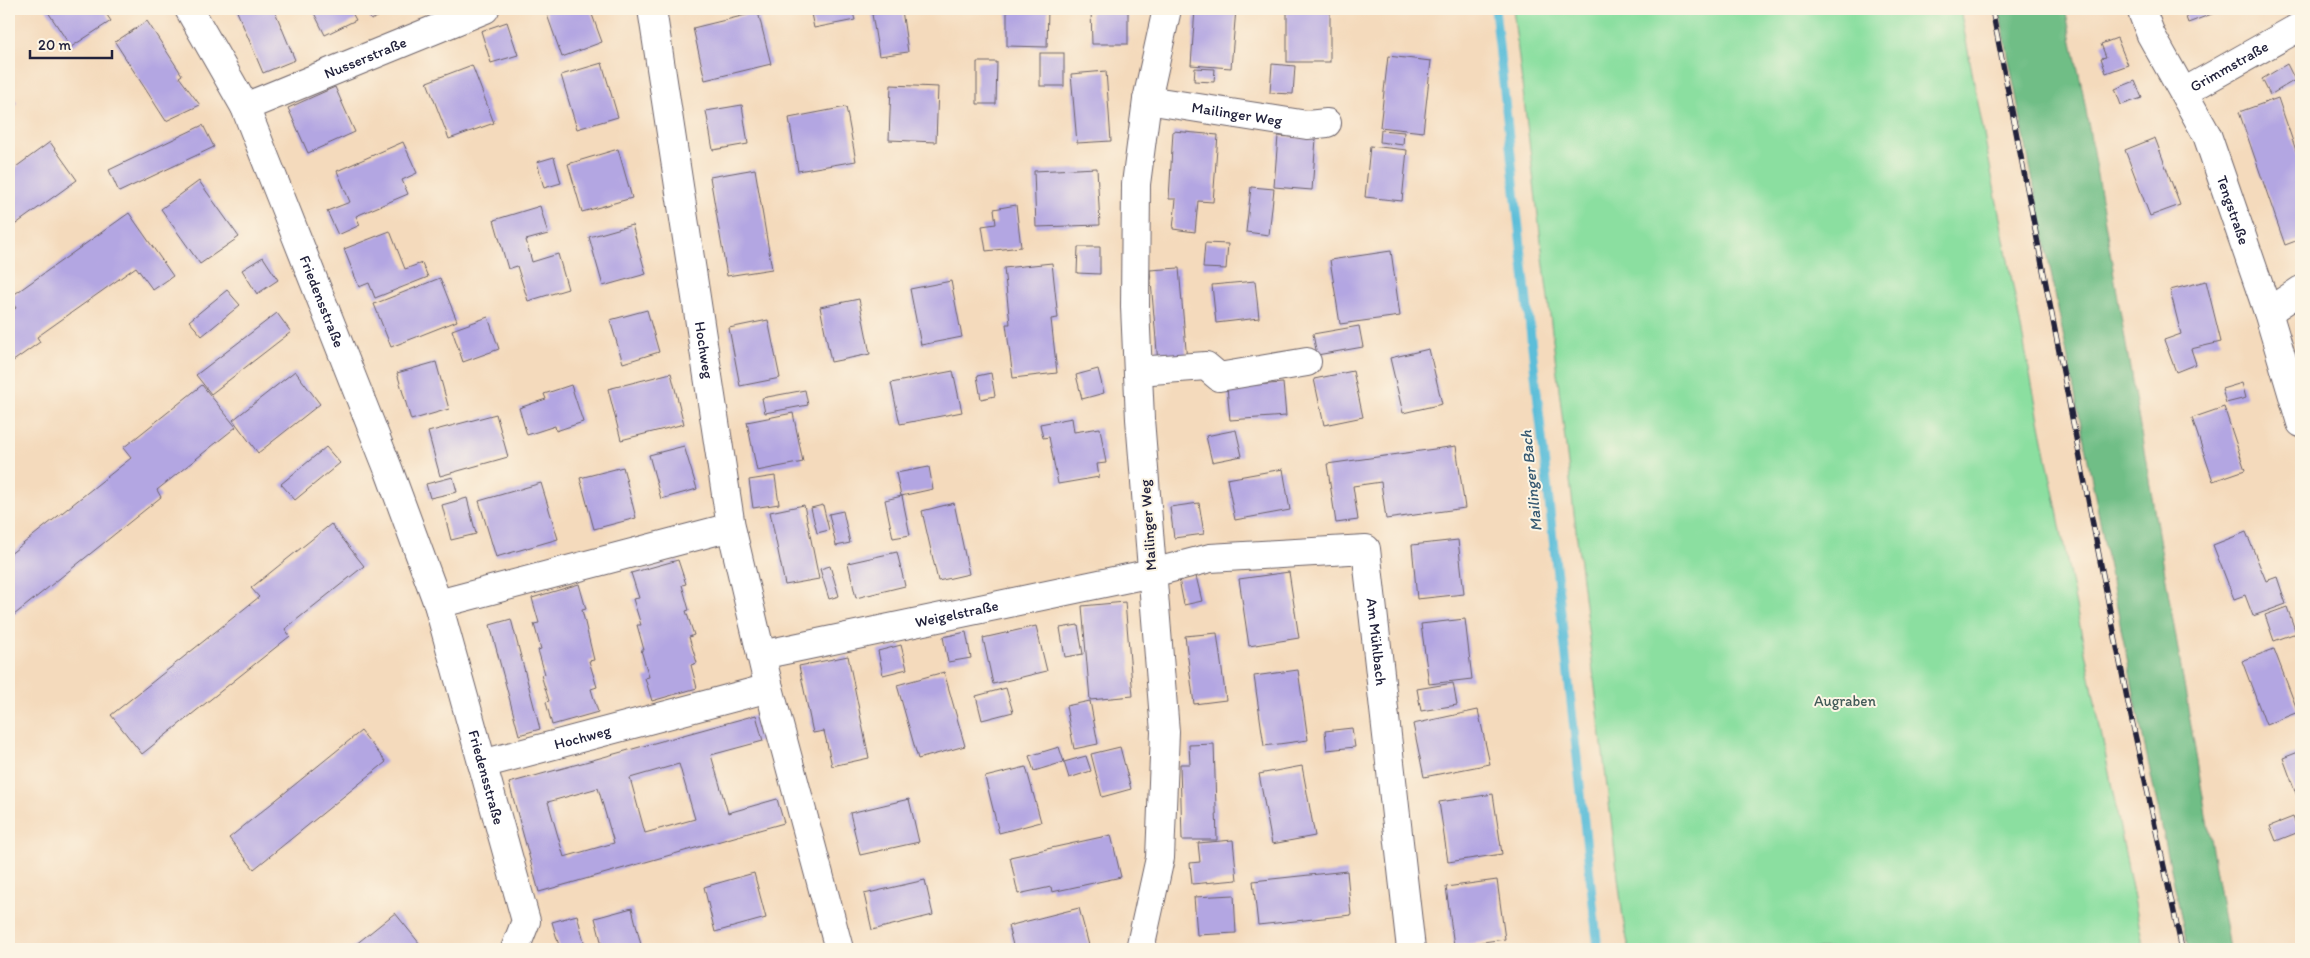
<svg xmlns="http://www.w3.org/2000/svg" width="2310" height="958" viewBox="0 0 2310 958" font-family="Itim,sans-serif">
  <rect width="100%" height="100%" fill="#fcf5e5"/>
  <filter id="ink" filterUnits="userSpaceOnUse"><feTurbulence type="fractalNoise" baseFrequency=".02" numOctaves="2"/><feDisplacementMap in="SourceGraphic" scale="10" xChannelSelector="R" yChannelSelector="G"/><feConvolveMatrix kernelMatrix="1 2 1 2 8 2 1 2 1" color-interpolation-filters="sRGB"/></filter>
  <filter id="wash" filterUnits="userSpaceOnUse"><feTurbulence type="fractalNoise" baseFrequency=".0096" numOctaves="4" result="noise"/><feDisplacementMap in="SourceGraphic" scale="20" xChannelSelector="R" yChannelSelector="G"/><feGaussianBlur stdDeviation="1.12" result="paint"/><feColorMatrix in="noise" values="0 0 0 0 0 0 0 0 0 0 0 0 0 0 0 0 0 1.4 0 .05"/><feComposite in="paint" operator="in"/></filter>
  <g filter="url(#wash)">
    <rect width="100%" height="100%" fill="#f4dabc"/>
    <path fill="#8bdfa0" stroke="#56806e" d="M1513,9H1960L2025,349L2144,949H1629L1623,919Z"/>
    <path fill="#70be86" stroke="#497060" d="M1999,9H2065L2083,93L2229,949H2188L2139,719Z"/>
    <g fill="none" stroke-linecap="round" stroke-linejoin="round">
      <path stroke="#5bbed9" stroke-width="9" d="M1495,9L1598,949"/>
    </g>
    <g id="blocks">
      <g fill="#b3a6e2" fill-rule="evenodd">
        <path d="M46,9H103L111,21L71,47Z"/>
        <path d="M236,9H274L295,60L263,73Z"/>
        <path d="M312,9H350L356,20L325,35Z"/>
        <path d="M365,9H382L384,14L371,20Z"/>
        <path d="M545,9H590L602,42L562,57Z"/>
        <path d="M810,9H852L855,20L814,28Z"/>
        <path d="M1007,9H1048L1047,47L1007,46Z"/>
        <path d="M1091,9H1128V44H1092Z"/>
        <path d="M1195,9H1236L1231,68L1191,65Z"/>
        <rect x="1287" y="9" width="43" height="53"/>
        <path d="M2183,9H2225L2188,23Z"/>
        <path d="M902,10L908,52L879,56L872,14Z"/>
        <path d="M758,12L771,64L705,80L693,28Z"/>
        <path d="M147,21L182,75L179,77L200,105L166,121L115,42Z"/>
        <path d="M507,22L518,55L491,63L481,31Z"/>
        <path d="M2117,38L2128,65L2106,73L2101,58L2106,57L2101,44Z"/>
        <rect x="1040" y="53" width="24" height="33"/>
        <path d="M1388,56L1431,61L1423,132L1380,127Z"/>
        <path d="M977,62H997L996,104H977Z"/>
        <path d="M602,63L618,117L577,129L561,75Z"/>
        <path d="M1272,64L1295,66L1293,94L1270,93Z"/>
        <path d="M2287,64L2295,80L2270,95L2262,79Z"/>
        <path d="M472,65L494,123L449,139L427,82Z"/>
        <path d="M1195,68L1215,69L1214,82L1194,81Z"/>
        <path d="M1106,71L1111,141L1077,143L1071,74Z"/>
        <path d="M2135,81L2142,98L2121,105L2115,89Z"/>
        <path d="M891,85L938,87L936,142L889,140Z"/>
        <path d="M335,87L355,132L308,153L288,108Z"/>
        <path d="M9,91L17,103L9,109Z"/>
        <path d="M2278,98L2301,165V239L2285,245L2239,112Z"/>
        <path d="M742,105L748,144L713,150L706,111Z"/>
        <path d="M846,107L856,161L798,171L789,118Z"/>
        <path d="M203,125L214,147L119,192L109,170Z"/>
        <path d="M1381,130L1404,132L1403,145L1380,142Z"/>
        <path d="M1173,131L1218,135L1213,202L1198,201L1195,232L1173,229L1176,199H1169Z"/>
        <path d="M1278,136L1316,139L1312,190L1274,187Z"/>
        <path d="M2155,138L2180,205L2150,216L2125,150Z"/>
        <path d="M50,142L77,180L9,229V172Z"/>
        <path d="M403,142L417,173L402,180L408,194L356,216L360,225L338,235L327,211L350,202L337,171Z"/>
        <path d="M1370,146L1407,150L1402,201L1365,197Z"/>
        <path d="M618,149L632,198L582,212L568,164Z"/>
        <path d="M554,157L561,183L544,188L537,162Z"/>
        <path d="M1097,168L1100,225L1036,227L1034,171Z"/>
        <path d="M755,169L772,269L727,276L710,177Z"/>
        <path d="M199,181L239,237L200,264L161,209Z"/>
        <path d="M1251,187L1274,189L1269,235L1246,232Z"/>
        <path d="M1016,205L1021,247L986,251L982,226L996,224L994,209Z"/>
        <path d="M540,206L548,234L526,240L532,262L558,254L568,289L528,301L517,266L508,269L494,220Z"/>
        <path d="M129,213L173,276L153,290L136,267L37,337L40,342L9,364V313L16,308L9,298Z"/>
        <path d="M632,225L646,274L603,286L589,237Z"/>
        <path d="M390,231L405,269L422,263L428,277L375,298L369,283L359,287L344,249Z"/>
        <path d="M1205,243L1228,244L1226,269L1203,268Z"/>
        <path d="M1078,247H1100V274L1077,273Z"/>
        <path d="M1391,251L1400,316L1340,324L1330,260Z"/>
        <path d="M263,257L278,280L257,294L242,270Z"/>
        <path d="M1052,263L1058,318L1051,319L1057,373L1013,378L1006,324H1010L1004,268Z"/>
        <path d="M1179,268L1187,361L1158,363L1150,270Z"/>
        <path d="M440,278L457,321L391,347L374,304Z"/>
        <path d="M951,281L962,337L921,345L910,289Z"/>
        <path d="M1255,281L1259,318L1216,323L1212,285Z"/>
        <path d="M2206,281L2221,342L2191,349L2196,364L2176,372L2164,340L2181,334L2170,290Z"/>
        <path d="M227,290L240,305L202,336L189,321Z"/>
        <path d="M859,299L870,354L831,362L820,307Z"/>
        <path d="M647,310L659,352L623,363L610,320Z"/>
        <path d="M277,313L291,332L211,394L196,375Z"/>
        <path d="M488,317L499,349L463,362L452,330Z"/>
        <path d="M768,320L780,378L740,386L729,328Z"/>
        <path d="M1359,326L1363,347L1317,355L1313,334Z"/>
        <path d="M1429,349L1442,404L1403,413L1390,358Z"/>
        <path d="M436,362L449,409L411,420L397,373Z"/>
        <path d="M1098,369L1104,393L1082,399L1076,375Z"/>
        <path d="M295,371L320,404L258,453L233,420Z"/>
        <path d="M953,371L962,412L900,424L891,383Z"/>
        <path d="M1353,371L1363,417L1324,425L1314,379Z"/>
        <path d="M671,373L684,424L621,440L608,389Z"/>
        <path d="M991,373L995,396L981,399L977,376Z"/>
        <path d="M1283,383L1286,416L1230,420L1227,387Z"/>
        <path d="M2242,383L2246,398L2226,403L2222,389Z"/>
        <path d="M202,385L236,427L157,490L161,497L14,615L9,608V555L131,458L123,448Z"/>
        <path d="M571,385L583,422L556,431L555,426L527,435L519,408L546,399L544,394Z"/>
        <path d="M805,390L808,405L765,413L762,398Z"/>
        <path d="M2224,407L2245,470L2213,481L2192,418Z"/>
        <path d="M793,413L803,462L757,471L747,422Z"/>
        <path d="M496,414L508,457L440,476L428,432Z"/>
        <path d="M1072,418L1074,432L1100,428L1106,463L1097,464L1099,477L1058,484L1049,437L1043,438L1040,424Z"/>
        <path d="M1236,430L1242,456L1212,462L1206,436Z"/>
        <path d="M684,446L697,489L661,499L649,455Z"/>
        <path d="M1456,446L1465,508L1386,519L1381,482L1353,486L1358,520L1336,523L1327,464Z"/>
        <path d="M326,447L340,463L295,500L281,484Z"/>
        <path d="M623,467L636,518L594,529L580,478Z"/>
        <path d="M929,467L933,489L901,496L896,473Z"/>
        <path d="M1283,469L1290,510L1235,520L1227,479Z"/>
        <path d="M775,476L779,504L753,508L749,480Z"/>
        <path d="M453,477L457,492L430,498L426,484Z"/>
        <path d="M541,483L558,539L496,557L479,501Z"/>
        <path d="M902,496L910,535L893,538L885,500Z"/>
        <path d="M467,498L476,534L451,540L442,505Z"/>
        <path d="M954,503L969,574L938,581L922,511Z"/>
        <path d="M1199,503L1204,534L1174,538L1170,507Z"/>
        <path d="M804,505L819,579L785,585L770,512Z"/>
        <path d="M823,505L829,530L817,533L811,508Z"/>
        <path d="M843,511L850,543L836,546L829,514Z"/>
        <path d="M331,524L364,566L285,629L290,636L142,754L111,715L259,597L251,588Z"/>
        <path d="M2246,532L2266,581L2277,577L2286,604L2253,616L2245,595L2234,599L2213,545Z"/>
        <path d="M1458,540L1464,594L1417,599L1412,545Z"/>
        <path d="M897,552L905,586L856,598L848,563Z"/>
        <path d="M678,560L686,584L682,585L689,610L686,611L694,635L689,637L697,663L691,665L697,688L652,701L645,678L649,677L641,650H644L637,625H641L633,599L639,598L631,573Z"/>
        <path d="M830,566L839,596L829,599L820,569Z"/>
        <path d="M1289,572L1299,638L1249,646L1239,579Z"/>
        <path d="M1196,576L1202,601L1184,605L1179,579Z"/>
        <path d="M579,584L586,609L582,610L594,660L589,661L597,687L591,689L598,712L552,725L546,702L549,701L541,675L545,674L538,650L541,649L534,624L539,623L532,598Z"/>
        <path d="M1125,602L1133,696L1090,700L1082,606Z"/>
        <path d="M2287,607L2296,633L2274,641L2265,615Z"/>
        <path d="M511,619L540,729L519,735L490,625Z"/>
        <path d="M1465,619L1472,679L1429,684L1421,624Z"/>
        <path d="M1078,625L1083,654L1065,657L1060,628Z"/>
        <path d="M1036,626L1047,671L993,684L983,638Z"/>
        <path d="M966,632L971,658L948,662L943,637Z"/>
        <path d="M1217,633L1226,700L1194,704L1185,636Z"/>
        <path d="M901,645L907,669L883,675L878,651Z"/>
        <path d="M2274,649L2298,712L2266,725L2242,661Z"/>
        <path d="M848,656L869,758L832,766L824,731L813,733L799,666Z"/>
        <path d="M1298,670L1308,740L1264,746L1254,676Z"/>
        <path d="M944,672L965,746L918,759L897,685Z"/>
        <path d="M1453,683L1457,705L1421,711L1417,689Z"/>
        <path d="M1006,688L1013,712L982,720L976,696Z"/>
        <path d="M1090,701L1098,744L1074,749L1066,706Z"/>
        <path d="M1478,710L1490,764L1424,777L1413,724Z"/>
        <path d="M756,715L763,741L711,755L728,813L777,799L784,823L539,892L509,783ZM679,764L695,819L645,833L630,778ZM598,788L614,843L564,857L548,802Z"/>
        <path d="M1352,728L1355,747L1327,750L1325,731Z"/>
        <path d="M361,731L386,762L254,869L229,838Z"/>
        <path d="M1214,744L1217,840H1182L1180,764H1190L1189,745Z"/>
        <path d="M1059,747L1064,762L1086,756L1091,771L1069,778L1064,762L1034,771L1029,756Z"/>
        <path d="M1120,747L1131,789L1102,797L1091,754Z"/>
        <path d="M2301,751V807L2283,758Z"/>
        <path d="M1302,766L1315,836L1272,844L1259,774Z"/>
        <path d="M1026,767L1041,822L999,833L985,777Z"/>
        <path d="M1493,794L1502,854L1448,862L1439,802Z"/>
        <path d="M909,799L919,842L860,855L850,813Z"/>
        <path d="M2293,817L2299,832L2276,841L2270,826Z"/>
        <path d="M1111,835L1121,877L1052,892L1051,887L1018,894L1010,857Z"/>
        <path d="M1233,840L1237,880L1192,884L1190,863L1200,862L1198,843Z"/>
        <path d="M1347,871L1351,915L1258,925L1253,881Z"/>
        <path d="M754,873L766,918L715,932L704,887Z"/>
        <path d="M925,880L933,915L872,930L864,894Z"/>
        <path d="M1497,880L1505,939L1454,946L1446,887Z"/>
        <path d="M1234,895L1236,933L1197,935L1194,897Z"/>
        <path d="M632,908L642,949H603L595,918Z"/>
        <path d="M1079,908L1090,949H1014L1008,926Z"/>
        <path d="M395,913L420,944L414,949H350Z"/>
        <path d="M577,915L586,949H560L552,922Z"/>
      </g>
    </g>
  </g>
  <g filter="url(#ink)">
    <use href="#blocks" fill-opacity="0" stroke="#6c6268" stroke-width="1"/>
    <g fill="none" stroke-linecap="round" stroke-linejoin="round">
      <defs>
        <g id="minor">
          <path id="s1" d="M189,9L245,107L389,471L438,604L526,921L515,949"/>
          <path id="s2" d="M652,9L731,527L769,688L839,949"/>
          <path id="s3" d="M2141,9L2151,35L2207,135L2268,312L2301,423"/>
          <path id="s4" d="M2184,92L2301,26"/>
          <path id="s5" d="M1147,100L1307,125L1327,123"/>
          <path id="s6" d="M245,107L485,9"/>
          <path d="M2268,312L2301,290"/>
          <path d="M1138,371L1206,366L1219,377L1307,362"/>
          <path d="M438,604L731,527"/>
          <path id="s7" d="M761,655L1152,573L1210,558L1366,549L1411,949"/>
          <path id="s8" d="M482,764L769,688"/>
          <path d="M1140,949L1160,858L1165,732L1140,419L1135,307L1136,184L1147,100L1167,9"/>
        </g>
      </defs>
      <use href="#minor" stroke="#6c6268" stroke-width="30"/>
      <use href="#minor" stroke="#fff" stroke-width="28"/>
      <defs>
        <path id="rail" d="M1992,9L2127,698L2182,949"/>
      </defs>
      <use href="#rail" stroke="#22223b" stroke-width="5.5"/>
      <use href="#rail" stroke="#fcf5e5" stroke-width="4" stroke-dasharray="11" stroke-linecap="butt"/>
    </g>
  </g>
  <g text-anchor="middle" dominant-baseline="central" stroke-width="4" stroke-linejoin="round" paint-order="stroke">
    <g font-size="15" fill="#22223b" stroke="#fcf5e5">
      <text stroke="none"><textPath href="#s6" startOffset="130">Nusserstraße</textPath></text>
      <text stroke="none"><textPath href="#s4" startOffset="52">Grimmstraße</textPath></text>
      <text stroke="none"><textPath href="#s5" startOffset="91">Mailinger Weg</textPath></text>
      <text stroke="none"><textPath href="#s3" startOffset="222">Tengstraße</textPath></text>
      <text stroke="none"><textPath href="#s1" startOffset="322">Friedensstraße</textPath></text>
      <text stroke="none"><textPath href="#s2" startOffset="345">Hochweg</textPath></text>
      <text transform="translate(1148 525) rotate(-94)">Mailinger Weg</text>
      <text stroke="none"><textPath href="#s7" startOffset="200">Weigelstraße</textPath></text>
      <text stroke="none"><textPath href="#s7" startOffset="709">Am Mühlbach</textPath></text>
      <text stroke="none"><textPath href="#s8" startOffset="104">Hochweg</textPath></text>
      <text stroke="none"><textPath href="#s1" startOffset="826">Friedensstraße</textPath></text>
    </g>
    <g font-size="15" fill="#425b59" stroke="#fcf5e5">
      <text x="1845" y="701">Augraben</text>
    </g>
    <g font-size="16" font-style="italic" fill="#365972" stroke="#fcf5e5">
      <text transform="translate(1531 481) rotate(-96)">Mailinger Bach</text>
    </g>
  </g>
  <rect width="2310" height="958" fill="none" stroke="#fcf5e5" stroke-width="30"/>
  <path d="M30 50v8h82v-8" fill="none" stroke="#22223b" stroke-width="2.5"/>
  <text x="38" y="50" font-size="15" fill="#22223b" stroke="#fcf5e5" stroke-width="4" paint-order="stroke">20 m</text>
</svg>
